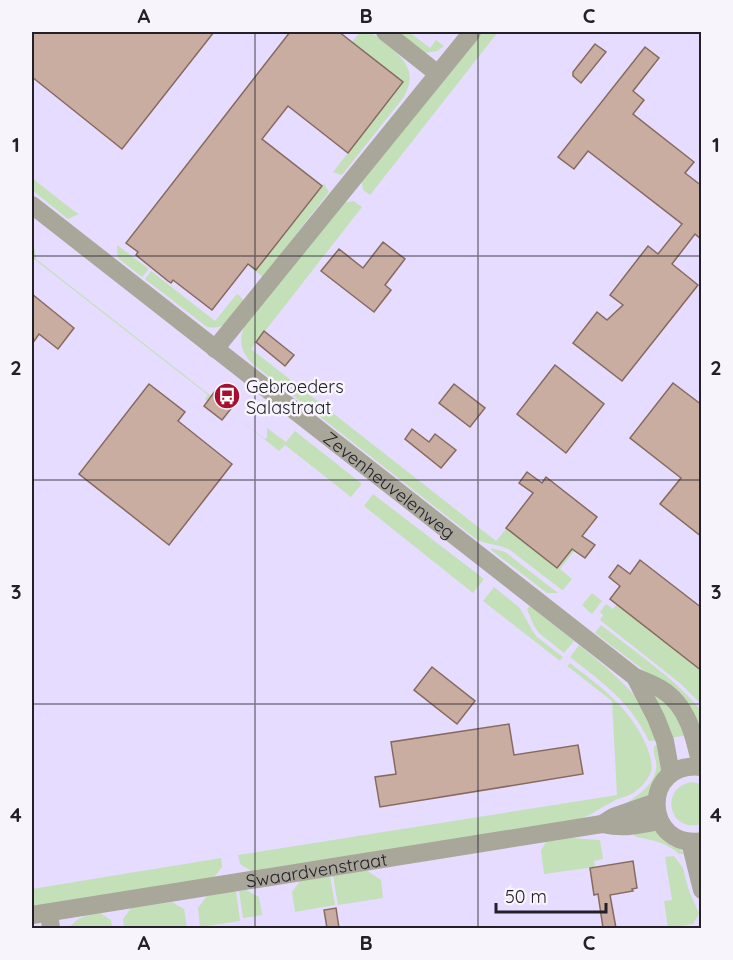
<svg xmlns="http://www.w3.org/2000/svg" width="733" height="960" viewBox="0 0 733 960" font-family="Quicksand,sans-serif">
  <rect width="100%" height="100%" fill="#ece5fb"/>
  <rect fill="#e6dcff" x="32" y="32" width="669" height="896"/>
  <g fill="#c4e0b8">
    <path d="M360,32C373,32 375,35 385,43C404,58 419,73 403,98L342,175L333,172L403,82L352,42Z"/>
    <path d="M395,32H409L430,48L436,40L444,46L437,51L425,53Z"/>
    <path d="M474,32H498L370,195L363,190L361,176Z"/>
    <path d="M32,178L74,211L79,214L68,219L32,190Z"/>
    <path d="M324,184L329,192L263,277L247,265L257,270Z"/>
    <path d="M354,201L362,207L251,349L496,541L507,528L557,568L572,549L593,564L574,551L560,569L572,579L563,590H562L510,550C499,544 487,545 476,539L254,365C242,354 238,342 244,327L340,203Z"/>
    <path d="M32,242L34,245L36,259L211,396L207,401L205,399L208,395L34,259Z"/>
    <path d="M117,245L149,269L142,277L118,258Z"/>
    <path d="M151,271L215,321L236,295L238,294L244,301C233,315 227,331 207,327L145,279Z"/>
    <path d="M229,411L265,439L267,438V428L286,442L295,431L361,483V485L351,497L285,445L279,451Z"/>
    <path d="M373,494L484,579L473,593L364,506Z"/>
    <path d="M491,548L505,552L558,593H547L491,550Z"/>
    <path d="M494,587L520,608L532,630L537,637L563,657L560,661L483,601Z"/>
    <path d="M592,593L602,601L592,614L582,605Z"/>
    <path d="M606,604L613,609L617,604L701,671V704L681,684L600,620L603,615L600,612Z"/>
    <path d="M530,606L574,641L564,653L539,633L534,626L527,609Z"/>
    <path d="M601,625C635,652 673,677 701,710V732L654,678L595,633Z"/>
    <path d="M579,645C600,662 628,685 643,706C650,716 654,729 659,740L649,741C629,700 604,684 570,657Z"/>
    <path d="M570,663C602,688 631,708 647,747C650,756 654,766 650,774C646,783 636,793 627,796C622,798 618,798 614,801C601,807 591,816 577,820L253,872L240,864L238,855L617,795L612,701L567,666Z"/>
    <path d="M656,695L662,696L690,735L669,738L655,696Z"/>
    <path d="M660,744L663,770L650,793L648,795L626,804C630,800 634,798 638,795C646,789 654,780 656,770C658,761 652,754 654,746Z"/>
    <path d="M692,782L701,784L702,824C668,834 659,787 692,782Z"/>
    <path d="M633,831H655L678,846L684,854H679C667,843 653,840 637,837L634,835Z"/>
    <path d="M572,838L600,840L603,859L594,861L595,867L544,874L541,850L546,842Z"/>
    <path d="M674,856L683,868L688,888L699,914L693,924L668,928L664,901L672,900L665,857Z"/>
    <path d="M221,858L222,867L212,880L32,908V889Z"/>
    <path d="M366,870L381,880L383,898L338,905L333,876Z"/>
    <path d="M330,876L335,905L295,912L292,892L300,881Z"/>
    <path d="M246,890L259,897L262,915L243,918L239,891Z"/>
    <path d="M236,891L240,921L200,927L198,908L207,896Z"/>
    <path d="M172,902L184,909L187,928H124L123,919L131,908Z"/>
    <path d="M100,913L111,920L112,928H69C79,916 84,916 100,913Z"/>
  </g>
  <g fill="#caada1" stroke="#866a60" stroke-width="1.5">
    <path d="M32,32H214L122,149L32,77Z"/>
    <path d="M290,32H339L403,82L348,153L288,106L262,139L322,186L256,270L248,264L212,310L173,280L171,283L168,281L136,255L138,252L126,243Z"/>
    <path d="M595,44L606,52L581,83L573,76V72Z"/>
    <path d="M645,47L659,58L633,91L644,100L633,114L694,162L685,173L702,186V240L695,234L672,264L698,285L622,381L573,343L597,312L607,320L623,305L610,295L648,246L658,254L682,224L588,151L574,169L558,157Z"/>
    <path d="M383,242L405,259L385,285L391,290L374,312L321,271L339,249L363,268Z"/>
    <path d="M32,294L74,328L58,349L39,334L32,344Z"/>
    <path d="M264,331L294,355L285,366L256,342Z"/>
    <path d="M555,365L604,404L566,453L517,414Z"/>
    <path d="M673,383L702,405V537L660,504L681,478L630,438Z"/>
    <path d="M149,384L185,412L178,421L232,464L169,545L79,474Z"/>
    <path d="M454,384L485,408L470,427L439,403Z"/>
    <path d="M215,391L234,405L222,420L204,406Z"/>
    <path d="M412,429L429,442L435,434L456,450L441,468L405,439Z"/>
    <path d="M527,472L542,483L546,477L597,517L582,536L595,545L585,558L572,549L557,568L506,528L533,493L519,483Z"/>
    <path d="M640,560L702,608V671L610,599L620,586L609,577L618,565L630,574Z"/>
    <path d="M432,667L475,701L457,724L414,690Z"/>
    <path d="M509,724L514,755L578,745L583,774L380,807L375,777L396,774L391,742Z"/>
    <path d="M633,861L637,888L632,889L633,891L610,895L616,928H603L598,894L594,895L590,868Z"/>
    <path d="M336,908L339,928H327L324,910Z"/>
  </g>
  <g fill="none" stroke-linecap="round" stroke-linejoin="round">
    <g stroke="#a9a69a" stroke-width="18">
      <path d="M385,32L438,74"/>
      <path d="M215,349L472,32"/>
      <path d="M690,842L702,890"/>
      <path d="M49,913L51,928"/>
    </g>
    <g stroke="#a9a69a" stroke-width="18">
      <path id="s1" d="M32,205L635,677C644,681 653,684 661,689C688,705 695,738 701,767"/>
      <path d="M635,677L656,718L665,741L671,774"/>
      <path d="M702,767C639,760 644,851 702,841"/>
      <path d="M602,824L613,817L656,802"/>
      <path id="s2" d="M32,915L602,824C626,829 637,825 660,821"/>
    </g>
  </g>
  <path fill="none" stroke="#23202a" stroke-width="1.5" stroke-opacity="0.55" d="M255,32V928M478,32V928M32,256H702M32,480H702M32,704H702"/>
  <defs>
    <symbol id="bus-disc" viewBox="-11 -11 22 22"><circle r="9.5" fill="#a80f2f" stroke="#f7f5fb"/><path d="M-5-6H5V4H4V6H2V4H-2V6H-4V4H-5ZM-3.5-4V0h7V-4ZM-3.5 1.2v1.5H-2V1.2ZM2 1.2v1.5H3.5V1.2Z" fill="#fff"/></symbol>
  </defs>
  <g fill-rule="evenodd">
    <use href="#bus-disc" x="212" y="381" width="30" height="30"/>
  </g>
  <g text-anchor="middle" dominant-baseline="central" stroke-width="5" stroke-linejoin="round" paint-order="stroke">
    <g font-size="18" fill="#23202a" stroke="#f7f5fb" text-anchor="start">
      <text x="246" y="386">Gebroeders<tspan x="246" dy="21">Salastraat</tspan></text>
    </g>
    <g font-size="18" fill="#23202a" stroke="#f7f5fb">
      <text stroke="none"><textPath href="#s1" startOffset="454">Zevenheuvelenweg</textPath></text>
      <text stroke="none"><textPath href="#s2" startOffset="288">Swaardvenstraat</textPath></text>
    </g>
  </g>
  <rect width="733" height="960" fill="none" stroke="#f7f5fb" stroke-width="66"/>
  <path d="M496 903v9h110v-9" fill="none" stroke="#23202a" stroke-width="3"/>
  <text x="505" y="903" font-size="18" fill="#23202a" stroke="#f7f5fb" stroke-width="4.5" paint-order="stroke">50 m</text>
  <rect x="33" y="33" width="667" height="894" fill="none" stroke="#23202a" stroke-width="2"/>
  <g font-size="20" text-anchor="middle" font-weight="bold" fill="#23202a">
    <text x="144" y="23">A</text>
    <text x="366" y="23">B</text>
    <text x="589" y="23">C</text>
    <text x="16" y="152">1</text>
    <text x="716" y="152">1</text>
    <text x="16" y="375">2</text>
    <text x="716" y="375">2</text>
    <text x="16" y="599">3</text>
    <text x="716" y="599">3</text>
    <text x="16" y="822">4</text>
    <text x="716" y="822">4</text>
    <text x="144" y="950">A</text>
    <text x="366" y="950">B</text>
    <text x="589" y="950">C</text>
  </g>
</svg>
